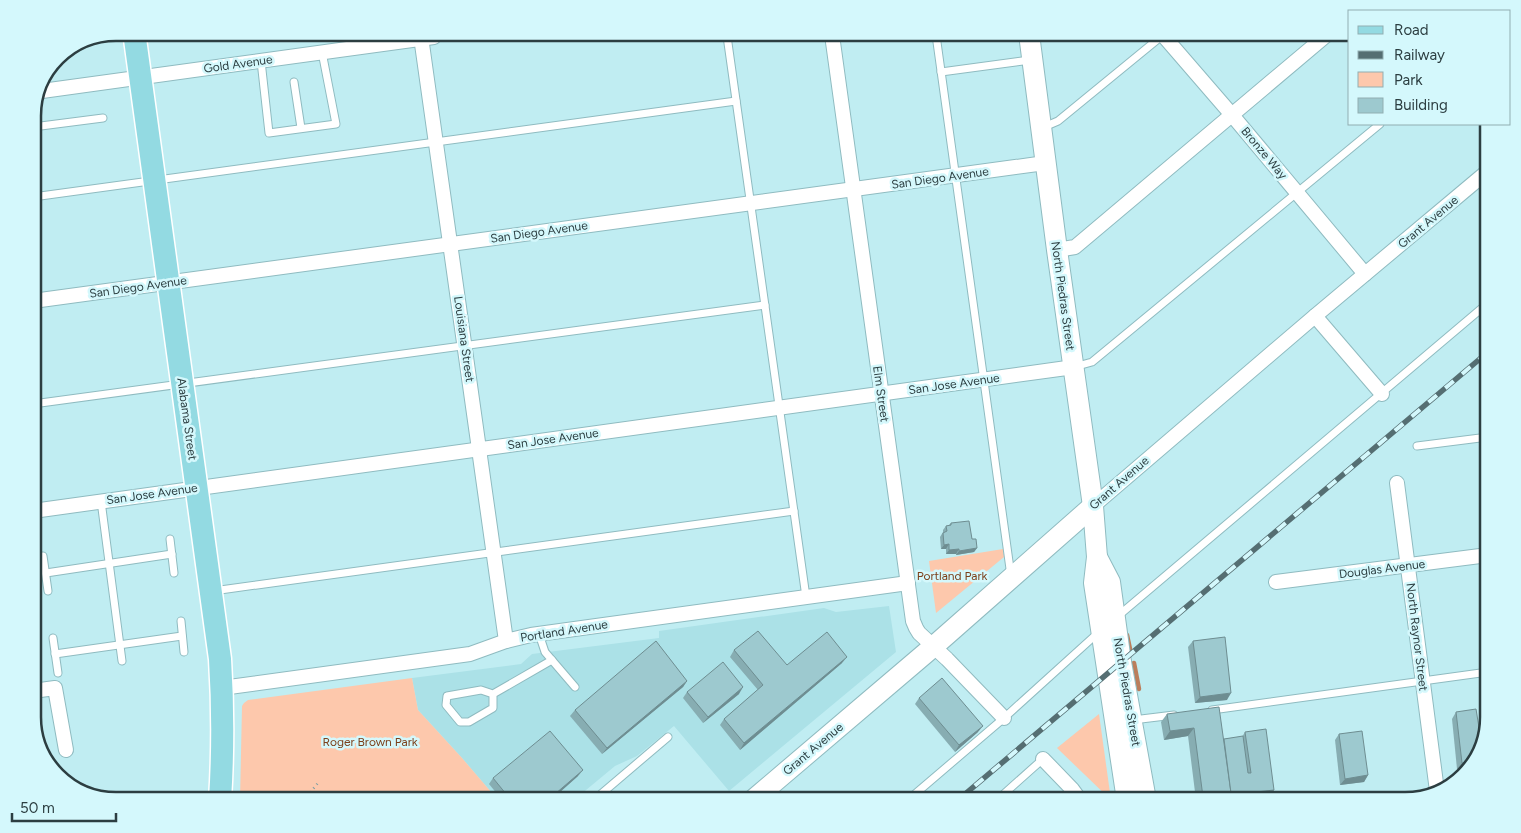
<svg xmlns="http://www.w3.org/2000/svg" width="1521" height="833" viewBox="0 0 1521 833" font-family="Figtree,sans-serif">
  <rect width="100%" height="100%" fill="#c0edf2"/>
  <path fill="#abe1e7" d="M889,606L896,652L729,791L674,726L637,756L615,766L574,800H498L462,758L418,710L412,678L521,664L532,654L659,638V631L824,608L836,612Z"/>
  <g fill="#fdc8ac">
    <path d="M1003,549L1004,557L936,613L929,561Z"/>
    <path d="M412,678L418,710L462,758L498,800H240L242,706L244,703L248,700Z"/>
    <path d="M1099,714L1111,800L1057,748Z"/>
  </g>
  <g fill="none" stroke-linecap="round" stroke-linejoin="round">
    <g stroke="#bb7e5c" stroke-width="4.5">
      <path d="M1127,635L1130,649"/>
      <path d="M1134,663L1139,689"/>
    </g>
    <defs>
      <g id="service">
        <path d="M936,35L1011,576"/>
        <path d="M727,36L806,597"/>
        <path d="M261,61L269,133L336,124L322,52"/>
        <path d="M941,72L1030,60"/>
        <path d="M294,82L301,128"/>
        <path d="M33,127L103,118"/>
        <path d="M1044,127L1058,121L1163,35"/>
        <path d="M33,197L736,101"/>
        <path d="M1074,367L1092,362L1380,124"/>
        <path d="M33,404L765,305"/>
        <path d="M1417,446L1488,437"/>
        <path d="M101,501L122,661"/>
        <path d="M170,539L174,573"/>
        <path d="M43,556L48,591"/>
        <path d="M46,573L172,554"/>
        <path d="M213,591L794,511"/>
        <path d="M1118,616L1488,303"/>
        <path d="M181,621L184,652"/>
        <path d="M539,634L545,652L575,687"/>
        <path d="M53,638L58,673"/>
        <path d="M55,654L182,636"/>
        <path d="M493,694V708L469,722H460L446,705L447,696L481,690L493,694L552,660"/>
        <path d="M1212,710L1488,672"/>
        <path d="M1133,720L1174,715"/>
        <path d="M594,800L668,737"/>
        <path d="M908,800L1004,718L1099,632"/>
        <path d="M997,800L1043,759"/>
      </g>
      <g id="minor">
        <path d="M1162,34L1232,115L1365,274"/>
        <path d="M832,35L913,621L916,628L919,633L947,659L1004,718"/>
        <path d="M421,37L506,641"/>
        <path d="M42,91L434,37"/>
        <path d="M1057,250L1075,247L1329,33"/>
        <path d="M33,301L1045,163"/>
        <path d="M1315,316L1382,394"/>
        <path d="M1397,483L1437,791"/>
        <path d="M1093,506L1315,316L1488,171"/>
        <path d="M33,511L1074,367"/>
        <path d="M1276,582L1488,555"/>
        <path d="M222,688L470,654L506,641L531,635L908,583"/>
        <path d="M33,691L55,688L66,750"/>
        <path d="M1043,759L1072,789L1080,800"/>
      </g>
      <g id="secondary">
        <path d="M1029,34L1057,250L1093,506L1097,557L1094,583L1127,800"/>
        <path d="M1097,557L1110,582L1121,662L1146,800"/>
        <path d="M753,800L934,646L1093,506"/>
      </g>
      <path id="primary" d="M135,39L220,659C223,706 223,753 220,800"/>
    </defs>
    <use href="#service" stroke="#8fbbc0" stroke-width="9"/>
    <use href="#minor" stroke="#8fbbc0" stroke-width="16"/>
    <use href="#secondary" stroke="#8fbbc0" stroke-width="22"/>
    <use href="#primary" stroke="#fff" stroke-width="25"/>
    <path stroke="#7e9fa3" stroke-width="2.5" stroke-dasharray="1 4" stroke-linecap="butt" d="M304,800L318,783"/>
    <use href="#service" stroke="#fff" stroke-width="7"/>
    <use href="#minor" stroke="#fff" stroke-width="14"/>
    <use href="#secondary" stroke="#fff" stroke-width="20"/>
    <use href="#primary" stroke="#93dae2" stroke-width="22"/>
    <defs>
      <path id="rail" d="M958,800L1488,352"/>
    </defs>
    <use href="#rail" stroke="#556e72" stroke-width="5.5"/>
    <use href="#rail" stroke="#d4f8fc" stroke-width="4" stroke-dasharray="11" stroke-linecap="butt"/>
  </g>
  <g fill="#87adb2">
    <path d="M951,523L972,539L977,548L974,552L956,555V554H946V549H941L940,537L943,532V530L946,526L949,525Z"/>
    <path d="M1193,641L1227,700L1195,703L1188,647Z"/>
    <path d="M734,650L787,665L842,663L740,750L720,725L724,719L758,690L730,657Z"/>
    <path d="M687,681L683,687L602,754L570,716L575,710Z"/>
    <path d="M687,692L739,694L703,723L683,698Z"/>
    <path d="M919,698L978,732L955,752L915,704Z"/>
    <path d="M1456,712L1482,746L1457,769L1452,719Z"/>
    <path d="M1167,714L1224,739L1242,737L1245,732L1270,796L1235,800H1196L1188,736L1164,740L1161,722Z"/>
    <path d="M1339,734L1368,775L1364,782L1340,785L1335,740Z"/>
    <path d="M578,776L551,800H502L489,784L493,778Z"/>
  </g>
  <g fill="#6e8d91">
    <path d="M949,544L946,549H941L944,545Z"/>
    <path d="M977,548L974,552L956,555L959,551Z"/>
    <path d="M959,549L956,554H946L949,550Z"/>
    <path d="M847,657L842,663L740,750L744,743Z"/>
    <path d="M687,681L683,687L602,754L607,748Z"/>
    <path d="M743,687L739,694L703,723L708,717Z"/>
    <path d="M1231,693L1227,700L1195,703L1200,697Z"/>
    <path d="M983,726L978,732L955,752L959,745Z"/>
    <path d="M1194,728L1188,736L1164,740L1170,731Z"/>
    <path d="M1473,762L1467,768L1457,769L1462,763Z"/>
    <path d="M583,770L578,776L551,800H548Z"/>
    <path d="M1368,775L1364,782L1340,785L1345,779Z"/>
    <path d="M1274,790L1270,796L1235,800H1201L1203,797L1231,793Z"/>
  </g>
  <g fill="#9dc9cf" stroke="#6e8d91">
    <path d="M969,521L972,539H976L977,548L959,551V549L949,550V544L944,545L943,533L947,531L946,526L951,525V523Z"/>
    <path d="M758,631L787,665L827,632L847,657L744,743L724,719L763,685L734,650Z"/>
    <path d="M1225,637L1231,693L1200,697L1193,641Z"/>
    <path d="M656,641L687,681L607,748L575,710Z"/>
    <path d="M723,662L743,687L708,717L687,692Z"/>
    <path d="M942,678L983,726L959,745L919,698Z"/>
    <path d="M1219,707L1231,793L1203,797L1194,728L1170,731L1167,714Z"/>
    <path d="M1476,709L1482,746L1480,754L1473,762L1462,763L1456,712Z"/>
    <path d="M1266,729L1274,790L1230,795L1231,793L1224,739L1243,736L1248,773H1251L1245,732Z"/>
    <path d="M550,731L583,770L548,800H511L493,778Z"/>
    <path d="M1362,731L1368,775L1345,779L1339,734Z"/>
  </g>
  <g text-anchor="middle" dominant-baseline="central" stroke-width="5" stroke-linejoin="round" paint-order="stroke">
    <g font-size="12" fill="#2c3e41" stroke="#d4f8fc">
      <text transform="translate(238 64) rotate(-8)">Gold Avenue</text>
      <text transform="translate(1264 153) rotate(50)">Bronze Way</text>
      <text transform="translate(940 178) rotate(-8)">San Diego Avenue</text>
      <text transform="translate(1428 222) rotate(-40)">Grant Avenue</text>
      <text transform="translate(539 232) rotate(-8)">San Diego Avenue</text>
      <text transform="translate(138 287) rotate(-8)">San Diego Avenue</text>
      <text transform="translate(1063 296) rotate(82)">North Piedras Street</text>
      <text transform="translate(464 339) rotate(82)">Louisiana Street</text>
      <text transform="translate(954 384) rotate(-8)">San Jose Avenue</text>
      <text transform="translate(881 394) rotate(82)">Elm Street</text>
      <text transform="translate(187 419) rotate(82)">Alabama Street</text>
      <text transform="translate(553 439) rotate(-8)">San Jose Avenue</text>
      <text transform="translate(1119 483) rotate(-41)">Grant Avenue</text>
      <text transform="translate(152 494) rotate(-8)">San Jose Avenue</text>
      <text transform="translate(1382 569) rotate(-7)">Douglas Avenue</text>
      <text transform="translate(564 631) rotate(-9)">Portland Avenue</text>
      <text transform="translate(1417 637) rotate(83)">North Raynor Street</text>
      <text transform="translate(1127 692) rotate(80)">North Piedras Street</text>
      <text transform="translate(813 749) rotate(-40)">Grant Avenue</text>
    </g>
    <g font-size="12" fill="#7c401b" stroke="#d4f8fc">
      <text x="952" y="576">Portland Park</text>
      <text x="370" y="742">Roger Brown Park</text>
    </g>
  </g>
  <path d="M0 0H1521V833H0ZM116 41H1405A75 75 0 0 1 1480 116V717A75 75 0 0 1 1405 792H116A75 75 0 0 1 41 717V116A75 75 0 0 1 116 41Z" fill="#d4f8fc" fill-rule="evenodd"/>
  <path fill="none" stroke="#2c3e41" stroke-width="2.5" d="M116 41H1405A75 75 0 0 1 1480 116V717A75 75 0 0 1 1405 792H116A75 75 0 0 1 41 717V116A75 75 0 0 1 116 41Z"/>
  <rect x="1348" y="10" width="162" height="115" fill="#d4f8fc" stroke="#91aeb1"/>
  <rect x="1358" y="26" width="25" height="8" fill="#93dae2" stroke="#91aeb1"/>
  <text x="1394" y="35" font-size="15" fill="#2c3e41">Road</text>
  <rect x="1358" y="51" width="25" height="8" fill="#556e72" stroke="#91aeb1"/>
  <text x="1394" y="60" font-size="15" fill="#2c3e41">Railway</text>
  <rect x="1358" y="72" width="25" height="15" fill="#fdc8ac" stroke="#91aeb1"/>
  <text x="1394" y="85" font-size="15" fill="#2c3e41">Park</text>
  <rect x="1358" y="98" width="25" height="15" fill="#9dc9cf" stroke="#91aeb1"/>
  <text x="1394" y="110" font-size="15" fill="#2c3e41">Building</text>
  <path d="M12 813v8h104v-8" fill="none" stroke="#2c3e41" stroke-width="2.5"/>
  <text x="20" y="813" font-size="15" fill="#2c3e41" stroke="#d4f8fc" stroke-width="4" paint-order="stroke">50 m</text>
</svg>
